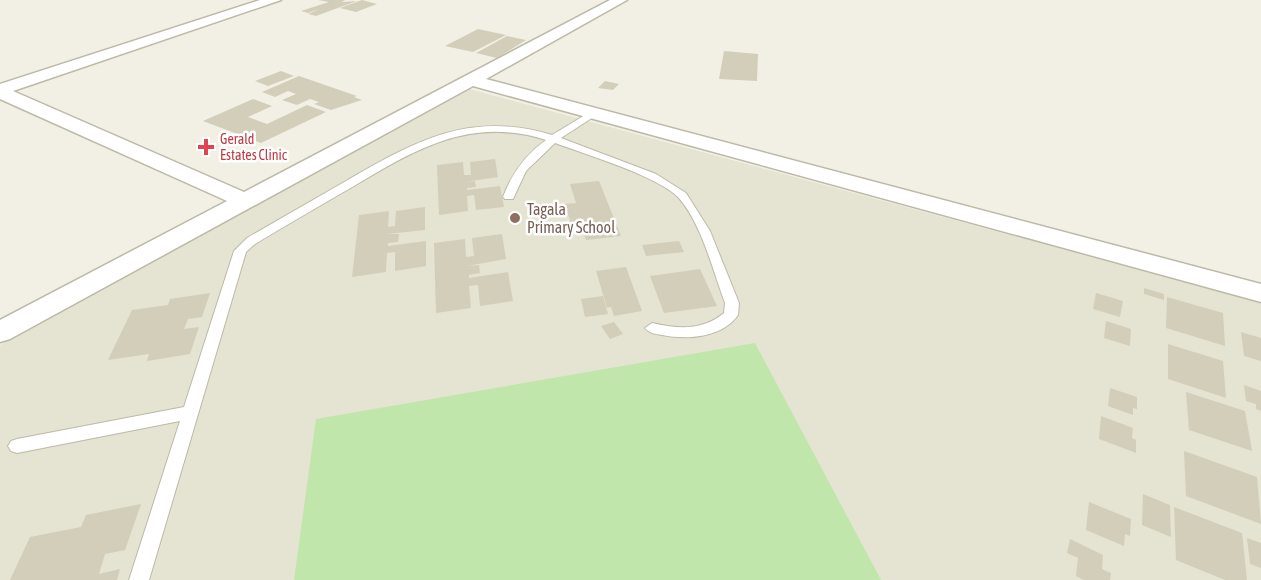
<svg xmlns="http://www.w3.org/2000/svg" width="1261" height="580" viewBox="0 0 1261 580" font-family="'Asap Condensed',sans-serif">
  <rect width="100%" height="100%" fill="#f2f0e4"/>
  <path fill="#e5e3d2" d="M469,89L1261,303V580H0V345Z"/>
  <path fill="#c0e6ac" d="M755,343L881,580H294L316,419Z"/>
  <g fill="#d3ceb9">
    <path d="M318,0H345L342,2L357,1L316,16L308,14L319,9L308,13L301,11L329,2Z"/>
    <path d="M362,0L377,4L356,12L340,8Z"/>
    <path d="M478,29L506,35L473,52L445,46Z"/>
    <path d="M507,36L526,40L497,58L476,53Z"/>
    <path d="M724,51L758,54L757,81L719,79Z"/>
    <path d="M281,71L294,76L268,86L255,81Z"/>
    <path d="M299,76L357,96L354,97L362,100L331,110L314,104L319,102L310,99L297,105L282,100L296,94L288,91L275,97L262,92Z"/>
    <path d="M605,81L619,84L613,90L598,88Z"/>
    <path d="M253,99L272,106L248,117L267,124L307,105L326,112L261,143L203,121Z"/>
    <path d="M495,159L498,177L465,182L475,181L476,187L467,188V190L500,186L504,207L476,210L474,195L467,196L468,211L439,215L437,165L463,162L464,175H471L470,162Z"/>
    <path d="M599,181L621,236L586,240L580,223L571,224L565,204L576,203L570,184Z"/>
    <path d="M425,207V230L387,234H399L398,242L388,243V246L426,241V266L395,271V252L387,253L386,272L352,277L359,215L389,211L388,227L395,226L396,211Z"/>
    <path d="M502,234L506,259L467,266L479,265L480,273L469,275V278L508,272L513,301L480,306L478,285L469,286L471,308L436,313L434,243L465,239L466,257L474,256L472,238Z"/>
    <path d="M679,241L684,252L646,256L642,245Z"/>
    <path d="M626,267L642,311L614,316L611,307L607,308L596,271Z"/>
    <path d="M700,269L717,306L664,313L650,276Z"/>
    <path d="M1144,288L1164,294V300L1144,294Z"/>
    <path d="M210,293L202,317L188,319L184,329L199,327L190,354L147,361L149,354L108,360L132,310L168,305L170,299Z"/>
    <path d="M1096,293L1123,301L1120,317L1093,309Z"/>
    <path d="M603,296L608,314L585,317L581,299Z"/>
    <path d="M1167,297L1223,313L1225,346L1166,328Z"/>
    <path d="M1106,321L1131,329L1130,346L1104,338Z"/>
    <path d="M614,322L623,334L610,339L601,326Z"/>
    <path d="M1241,332L1261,338V361L1244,356Z"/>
    <path d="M1168,344L1223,361L1226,398L1168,379Z"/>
    <path d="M1244,385L1261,391V411L1256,409V404L1246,401Z"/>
    <path d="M1110,388L1137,397V409L1133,408V415L1108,406Z"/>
    <path d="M1186,392L1245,411L1252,451L1189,430Z"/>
    <path d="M1101,416L1133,428L1132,438L1136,440V453L1099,439Z"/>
    <path d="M1184,451L1257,477L1261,524L1186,496Z"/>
    <path d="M1143,494L1170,505L1171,537L1142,525Z"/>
    <path d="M1089,502L1131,519L1130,536L1125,534L1124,546L1086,530Z"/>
    <path d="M141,504L125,550L105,554L99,574L120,569L117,580H10L30,537L81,527L86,515Z"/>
    <path d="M1174,507L1242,533L1247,580H1225L1176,560Z"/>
    <path d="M1247,538L1261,543V568L1250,564Z"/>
    <path d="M1070,539L1103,555L1102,569L1111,573L1110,580H1084L1076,576L1078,558L1067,553Z"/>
  </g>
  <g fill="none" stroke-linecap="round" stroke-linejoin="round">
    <defs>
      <path id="service" d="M590,112L598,114L561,138L656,174L686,193L710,231L739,303L738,315C722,338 687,340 662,335C655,334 649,333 645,328L652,323C678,329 702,331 724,313L725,303C713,271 701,222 678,197C657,176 585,154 555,143L526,171L513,199H505L503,197C512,173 525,155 546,140C471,116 416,149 354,186C321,205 288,224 255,244L246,252L149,580H129L180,421L17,453L11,451L8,446L11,441L17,439L184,407L234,251L247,238C280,219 313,200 346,181C415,141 470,110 552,135Z"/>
      <path id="minor" d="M260,0H281L13,91L244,192L610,0H627L486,79L1261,284V302L473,86L10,339L0,342V320L227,201L0,99V84Z"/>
    </defs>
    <use href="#service" stroke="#bdb9a7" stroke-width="2"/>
    <use href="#minor" stroke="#bdb9a7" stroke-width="3"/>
    <use href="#service" fill="#fff" fill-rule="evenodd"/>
    <use href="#minor" fill="#fff" fill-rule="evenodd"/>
  </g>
  <path fill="#e0444e" stroke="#fff" stroke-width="2" d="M203 138h6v6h6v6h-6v6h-6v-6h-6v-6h6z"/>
  <circle fill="#8d6e63" stroke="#fff" stroke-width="2" cx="515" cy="218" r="6"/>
  <g text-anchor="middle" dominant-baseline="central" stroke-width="5" stroke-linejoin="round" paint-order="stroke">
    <g font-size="14" fill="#be3a42" stroke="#fff" text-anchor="start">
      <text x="220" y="139">Gerald<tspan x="220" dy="16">Estates Clinic</tspan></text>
    </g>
    <g font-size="16" fill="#785e54" stroke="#fff" text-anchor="start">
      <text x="527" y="209">Tagala<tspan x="527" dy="18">Primary School</tspan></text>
    </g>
  </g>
</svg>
